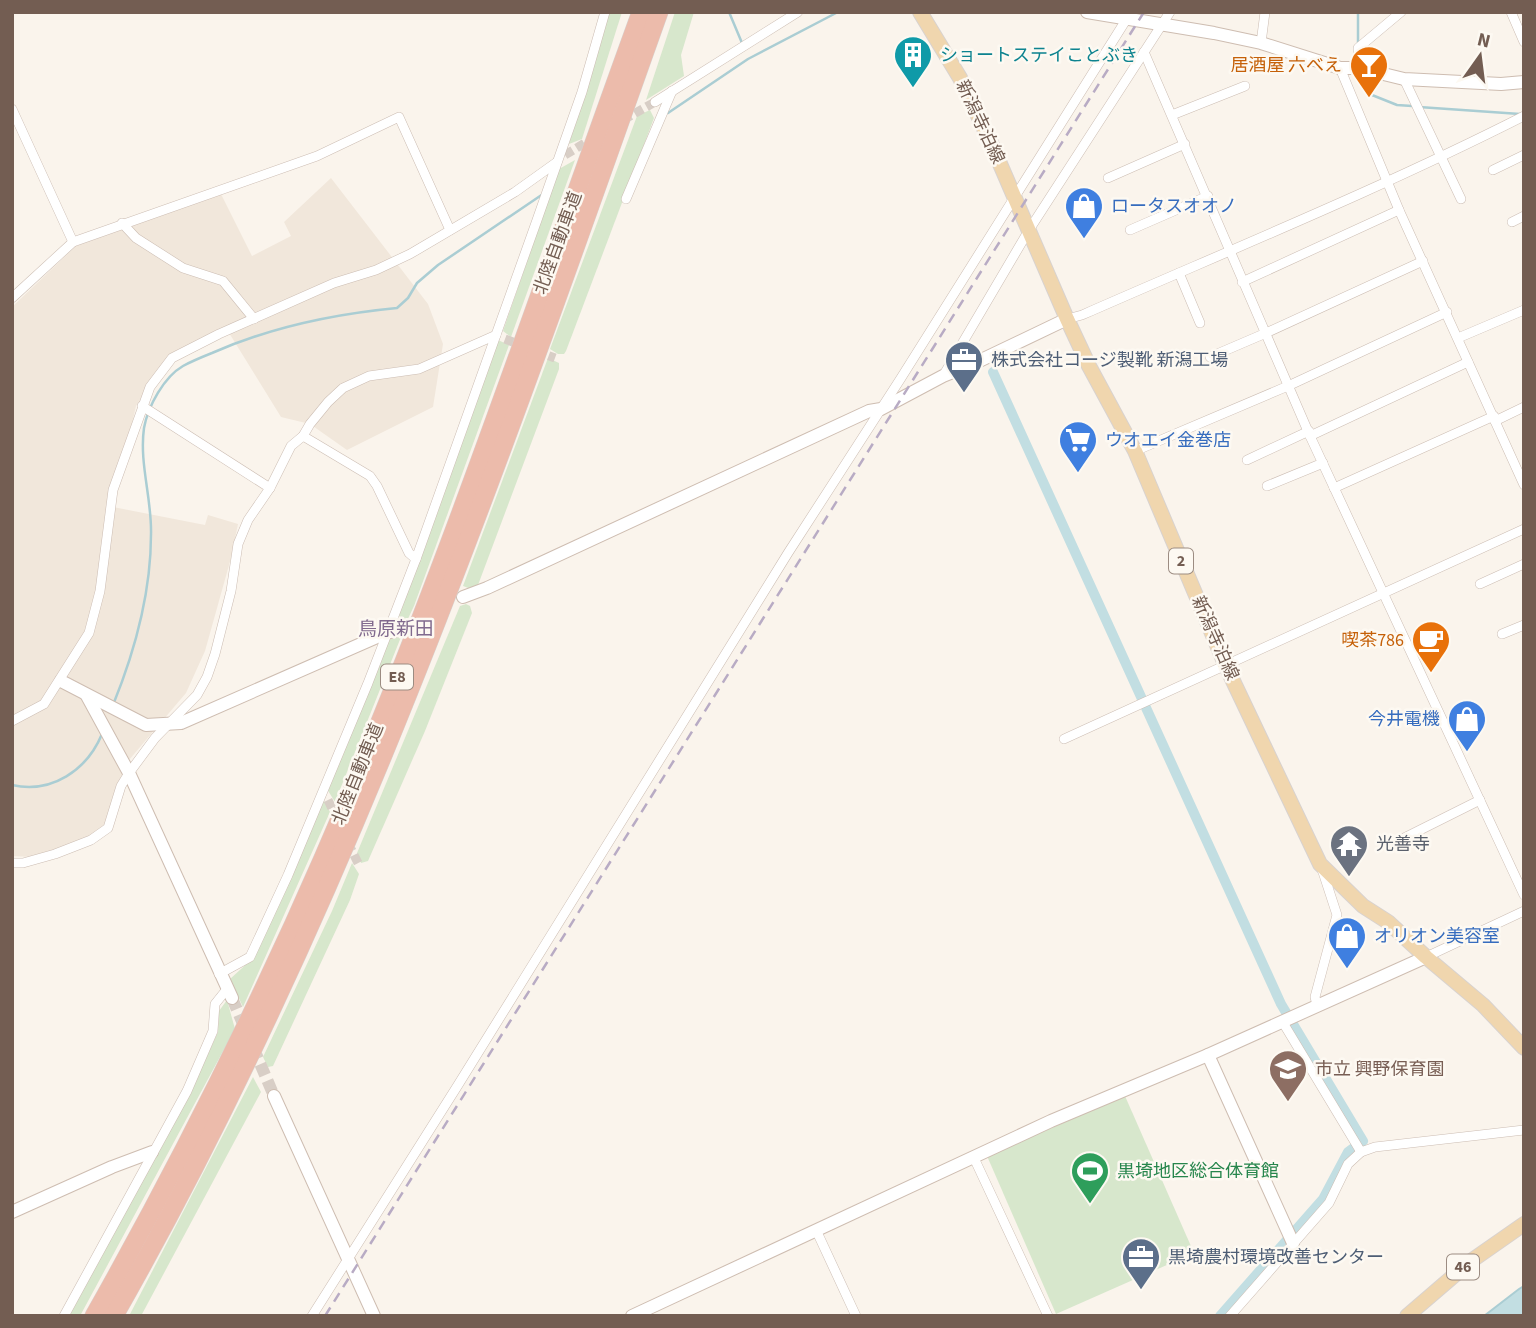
<svg xmlns="http://www.w3.org/2000/svg" width="1536" height="1328" viewBox="0 0 1536 1328" font-family="'Source Sans 3','Noto Sans JP',sans-serif">
  <rect width="100%" height="100%" fill="#faf4ec"/>
  <path fill="#f1e7db" d="M331,178L428,304L443,344L433,407L347,450L310,424L281,417L226,328L169,355L136,406L113,507L205,525L208,515L238,524L231,558L205,651L186,693L129,760L115,795L107,826L91,837L33,857L12,856V307L76,246L220,192L252,256L291,236L284,222Z"/>
  <g fill="#d7e7cc">
    <path d="M609,12H622L582,139L569,144Z"/>
    <path d="M675,12H694L681,55L684,76L646,100Z"/>
    <path d="M650,110L654,118L566,351L564,354H558L550,349L637,116Z"/>
    <path d="M575,160L511,337L503,331L559,169Z"/>
    <path d="M498,340L509,345L414,606L406,623L400,619L398,608Z"/>
    <path d="M548,358L559,363V369L478,585L471,589L463,586Z"/>
    <path d="M466,604L470,606L472,613L425,731L368,861L361,863L357,853L460,606Z"/>
    <path d="M403,632L335,802L327,789L388,640Z"/>
    <path d="M322,797L330,812L243,1007L230,979L252,959Z"/>
    <path d="M352,863L359,874L350,900L273,1066L268,1067L263,1057L332,911Z"/>
    <path d="M227,1000L235,1029L80,1316H68L190,1094L218,1032L219,1011Z"/>
    <path d="M253,1077L261,1092L141,1316H129Z"/>
    <path d="M1125,1096L1194,1253L1056,1314L987,1156Z"/>
  </g>
  <path fill="#c2dee2" stroke="#aacdd3" stroke-width="2" d="M1524,1286V1316H1484L1519,1289Z"/>
  <g fill="none" stroke-linecap="round" stroke-linejoin="round">
    <g stroke="#aacdd3" stroke-width="2.5">
      <path d="M729,12L742,43"/>
      <path d="M1358,45V12"/>
      <path d="M1358,72L1367,93L1397,105L1412,106"/>
      <path d="M1419,107L1520,114"/>
      <path d="M668,113L748,59L838,12"/>
      <path d="M113,705C135,651 151,593 151,534C152,499 139,463 144,428C148,406 164,377 183,366C192,361 202,357 212,353C271,327 334,314 397,308L408,298L417,283L438,265L543,194"/>
      <path d="M12,785C52,794 87,770 102,734"/>
    </g>
    <path stroke="#c2dee2" stroke-width="10" d="M993,372L1281,1004L1363,1141L1348,1152L1323,1199L1220,1316"/>
    <g stroke="#d8cec6" stroke-width="9" stroke-dasharray="9 4.5" stroke-linecap="butt">
      <path d="M623,120L655,102"/>
      <path d="M565,155L593,138"/>
      <path d="M505,339L523,346"/>
      <path d="M536,351L555,358"/>
      <path d="M328,800L338,821"/>
      <path d="M348,843L359,865"/>
    </g>
    <path stroke="#d8cec6" stroke-width="12" stroke-dasharray="12 6" stroke-linecap="butt" d="M232,998L274,1096"/>
    <defs>
      <g id="street">
        <path d="M1511,12L1524,42"/>
        <path d="M1261,43L1265,12"/>
        <path d="M1144,52L1310,436L1524,895"/>
        <path d="M1340,68L1399,210L1524,485"/>
        <path d="M1359,68L1358,48L1401,12"/>
        <path d="M1404,79L1461,199"/>
        <path d="M655,102L798,12"/>
        <path d="M12,109L73,242"/>
        <path d="M1172,115L1245,86"/>
        <path d="M1493,170L1524,155"/>
        <path d="M1108,178L1185,144"/>
        <path d="M626,199L672,91"/>
        <path d="M1512,222L1524,216"/>
        <path d="M122,223L136,238L183,268L223,281L254,319"/>
        <path d="M1130,230L1208,196"/>
        <path d="M1179,273L1200,323"/>
        <path d="M1242,282L1399,210"/>
        <path d="M12,298L73,242L317,156L399,117L450,230"/>
        <path d="M1067,319L1082,315C1230,250 1380,189 1524,116"/>
        <path d="M1458,338L1524,310"/>
        <path d="M1210,357L1266,333L1423,261"/>
        <path d="M943,376L1029,230L1170,12"/>
        <path d="M142,406L270,488"/>
        <path d="M1495,421L1524,407"/>
        <path d="M303,436L370,476L377,486L409,553L416,559"/>
        <path d="M1310,436L1468,362"/>
        <path d="M1135,451L1288,386L1447,312"/>
        <path d="M1247,460L1309,431"/>
        <path d="M1267,486L1323,463"/>
        <path d="M1334,488L1494,416"/>
        <path d="M1480,584L1524,564"/>
        <path d="M1502,634L1524,625"/>
        <path d="M12,721L44,704L89,633L100,591L113,490L150,387L172,358L219,334L334,283L376,270L410,254L515,192L557,162"/>
        <path d="M1064,739L1524,529"/>
        <path d="M1404,838L1480,800"/>
        <path d="M12,863H23L55,854L91,840L108,828L121,786L129,773L155,738L197,695L207,677L215,654L231,591L238,544L248,520L270,488L291,446L303,436L310,424L328,402L343,388L369,376L419,369L496,335"/>
        <path d="M1426,957L1524,911"/>
        <path d="M219,974L250,957L288,875L368,683L416,559L537,220L582,92L605,12"/>
        <path d="M1317,1005L1315,997L1337,915L1322,869"/>
        <path d="M1282,1021L1361,1152"/>
        <path d="M974,1158L1048,1316"/>
        <path d="M817,1232L856,1316"/>
        <path d="M64,1316L187,1091L213,1031L215,1004L227,989"/>
        <path d="M312,1316L458,1085L788,553L901,378L1131,12"/>
        <path d="M1230,1316L1329,1203L1348,1164L1361,1152L1375,1147L1524,1130"/>
      </g>
      <g id="secondary">
        <path d="M1087,12L1214,33L1261,43L1340,68H1359L1404,79L1501,84L1524,82"/>
        <path d="M463,597L487,588L869,411L881,409L943,376L975,363L1067,319"/>
        <path d="M61,681L146,725L181,723L386,633L400,630"/>
        <path d="M87,696L129,773L232,998"/>
        <path d="M1208,1055L1293,1243"/>
        <path d="M274,1096L374,1316"/>
        <path d="M12,1212L112,1167L152,1152"/>
        <path d="M632,1316L1051,1121L1208,1055L1426,957"/>
      </g>
      <g id="primary">
        <path d="M920,12L960,78L991,143L1067,319L1089,366L1135,451L1225,664L1320,864L1363,906L1388,922L1426,957L1483,1005L1524,1048"/>
        <path d="M1407,1316L1471,1261L1524,1224"/>
      </g>
      <g id="highway">
        <path d="M94,1316C178,1167 255,1014 323,858C443,582 538,295 641,12"/>
        <path d="M114,1316C348,905 501,456 659,12"/>
      </g>
    </defs>
    <use href="#street" stroke="#ccbdb3" stroke-width="10"/>
    <use href="#secondary" stroke="#cebdb1" stroke-width="14"/>
    <use href="#primary" stroke="#d8d2cf" stroke-width="16"/>
    <use href="#highway" stroke="#d8d2cf" stroke-width="19"/>
    <use href="#street" stroke="#fff" stroke-width="9"/>
    <use href="#secondary" stroke="#fff" stroke-width="12"/>
    <use href="#primary" stroke="#f0d6ae" stroke-width="14"/>
    <use href="#highway" stroke="#ecbbab" stroke-width="18"/>
    <path stroke="#b8abc4" stroke-width="2.5" stroke-dasharray="10 7" stroke-linecap="butt" d="M325,1316L1144,12"/>
  </g>
  <defs>
    <symbol id="building-pin" viewBox="-11 -11 22 30"><path d="M0 17L-7.5 6A9.5 9.5 0 1 1 7.5 6Z" fill="#0f9aa8" stroke="#fdf9f2"/><path d="M-4-6H4V6H1V3H-1V6H-4ZM-2.5-4.3h1.7v1.8h-1.7ZM.8-4.3h1.7v1.8H.8ZM-2.5-1h1.7V.8h-1.7ZM.8-1h1.7V.8H.8Z" fill="#fff"/></symbol>
    <symbol id="bar-pin" viewBox="-11 -11 22 30"><path d="M0 17L-7.5 6A9.5 9.5 0 1 1 7.5 6Z" fill="#e8710a" stroke="#fdf9f2"/><path d="M-6-5H6L.8 .8V4.5H3.5V6h-7V4.5H-.8V.8Z" fill="#fff"/></symbol>
    <symbol id="shop-pin" viewBox="-11 -11 22 30"><path d="M0 17L-7.5 6A9.5 9.5 0 1 1 7.5 6Z" fill="#3f7fe0" stroke="#fdf9f2"/><path d="M-5-2.5h2.3a2.7 3.5 0 0 1 5.4 0H5L5.5 6h-11ZM-1.5-2.5h3a1.5 2.3 0 0 0-3 0Z" fill="#fff"/></symbol>
    <symbol id="office-pin" viewBox="-11 -11 22 30"><path d="M0 17L-7.5 6A9.5 9.5 0 1 1 7.5 6Z" fill="#5c6f8a" stroke="#fdf9f2"/><path d="M-6-3h4V-5.5h4V-3h4V5H-6ZM-1-4.5V-3h2v-1.5ZM-6 0V1H6V0Z" fill="#fff"/></symbol>
    <symbol id="supermarket-pin" viewBox="-11 -11 22 30"><path d="M0 17L-7.5 6A9.5 9.5 0 1 1 7.5 6Z" fill="#3f7fe0" stroke="#fdf9f2"/><path d="M-6-5.5h2.5l.6 2H6L4.5 2H-2.5L-4.4-4H-6ZM-1.5 3.2a1.3 1.3 0 1 0 .1 0ZM3 3.2a1.3 1.3 0 1 0 .1 0Z" fill="#fff"/></symbol>
    <symbol id="cafe-pin" viewBox="-11 -11 22 30"><path d="M0 17L-7.5 6A9.5 9.5 0 1 1 7.5 6Z" fill="#e8710a" stroke="#fdf9f2"/><path d="M-5.5-4.5H6V0H3Q3 3.5 0 3.5H-2.5Q-5.5 3.5-5.5 0ZM3-3.2v2h1.7v-2ZM-6 4.5H4V6H-6Z" fill="#fff"/></symbol>
    <symbol id="temple-pin" viewBox="-11 -11 22 30"><path d="M0 17L-7.5 6A9.5 9.5 0 1 1 7.5 6Z" fill="#6b7280" stroke="#fdf9f2"/><path d="M0-6L5-2H3V0L6.5 2.5H4V6H1.5V3h-3V6H-4V2.5H-6.5L-3 0V-2H-5Z" fill="#fff"/></symbol>
    <symbol id="school-pin" viewBox="-11 -11 22 30"><path d="M0 17L-7.5 6A9.5 9.5 0 1 1 7.5 6Z" fill="#8d6e63" stroke="#fdf9f2"/><path d="M0-5L7-2L0 1L-7-2ZM-4 1L0 2.5L4 1V4Q0 6-4 4Z" fill="#fff"/></symbol>
    <symbol id="stadium-pin" viewBox="-11 -11 22 30"><path d="M0 17L-7.5 6A9.5 9.5 0 1 1 7.5 6Z" fill="#2e9e5b" stroke="#fdf9f2"/><path d="M0-5a6.5 5 0 1 0 0 10a6.5 5 0 1 0 0-10ZM-3.5-1.8h7v3.6h-7Z" fill="#fff"/></symbol>
  </defs>
  <g fill-rule="evenodd">
    <use href="#building-pin" x="891" y="33" width="44" height="60"/>
    <use href="#bar-pin" x="1347" y="43" width="44" height="60"/>
    <use href="#shop-pin" x="1062" y="184" width="44" height="60"/>
    <use href="#office-pin" x="942" y="338" width="44" height="60"/>
    <use href="#supermarket-pin" x="1056" y="418" width="44" height="60"/>
    <use href="#cafe-pin" x="1409" y="618" width="44" height="60"/>
    <use href="#shop-pin" x="1445" y="697" width="44" height="60"/>
    <use href="#temple-pin" x="1327" y="822" width="44" height="60"/>
    <use href="#shop-pin" x="1325" y="914" width="44" height="60"/>
    <use href="#school-pin" x="1266" y="1047" width="44" height="60"/>
    <use href="#stadium-pin" x="1068" y="1149" width="44" height="60"/>
    <use href="#office-pin" x="1119" y="1235" width="44" height="60"/>
  </g>
  <g text-anchor="middle" dominant-baseline="central" stroke-width="5" stroke-linejoin="round" paint-order="stroke">
    <g fill="#fdf9f2" stroke="#9c8c82" stroke-width="2">
      <rect x="1169" y="548.5" width="24" height="25" rx="5"/>
      <rect x="381" y="664.5" width="32" height="25" rx="5"/>
      <rect x="1447" y="1254.5" width="32" height="25" rx="5"/>
    </g>
    <g font-size="16" font-weight="bold" fill="#735d52">
      <text x="1181" y="561">2</text>
      <text x="397" y="677">E8</text>
      <text x="1463" y="1267">46</text>
    </g>
    <g font-size="18" fill="#0d838f" stroke="#fdf9f2" text-anchor="start">
      <text x="940" y="55">ショートステイことぶき</text>
    </g>
    <g font-size="18" fill="#c56008" stroke="#fdf9f2" text-anchor="end">
      <text x="1342" y="65">居酒屋 六べえ</text>
      <text x="1404" y="640">喫茶786</text>
    </g>
    <g font-size="18" fill="#735d52" stroke="#fdf9f2">
      <text transform="translate(980 122) rotate(65)">新潟寺泊線</text>
      <text transform="translate(558 243) rotate(-70)">北陸自動車道</text>
      <text transform="translate(1215 638) rotate(66)">新潟寺泊線</text>
      <text transform="translate(358 774) rotate(-68)">北陸自動車道</text>
    </g>
    <g font-size="18" fill="#366cbe" stroke="#fdf9f2" text-anchor="start">
      <text x="1111" y="206">ロータスオオノ</text>
      <text x="1105" y="440">ウオエイ金巻店</text>
      <text x="1440" y="719" text-anchor="end">今井電機</text>
      <text x="1374" y="936">オリオン美容室</text>
    </g>
    <g font-size="18" fill="#4e5e75" stroke="#fdf9f2" text-anchor="start">
      <text x="991" y="360">株式会社コージ製靴 新潟工場</text>
      <text x="1168" y="1257">黒埼農村環境改善センター</text>
    </g>
    <g font-size="18" fill="#5b616d" stroke="#fdf9f2" text-anchor="start">
      <text x="1376" y="844">光善寺</text>
    </g>
    <g font-size="18" fill="#785e54" stroke="#fdf9f2" text-anchor="start">
      <text x="1315" y="1069">市立 興野保育園</text>
    </g>
    <g font-size="18" fill="#27864d" stroke="#fdf9f2" text-anchor="start">
      <text x="1117" y="1171">黒埼地区総合体育館</text>
    </g>
    <g font-size="19" fill="#816a8e" stroke="#fdf9f2">
      <text x="396" y="629">鳥原新田</text>
    </g>
  </g>
  <rect width="1536" height="1328" fill="none" stroke="#735d52" stroke-width="28"/>
  <g transform="translate(1480 56) rotate(14)" stroke="#fdf9f2" stroke-width="5" paint-order="stroke">
  <path d="M0-5L12 26L0 18L-12 26Z" fill="#735d52"/>
  <text y="-10" font-size="19" font-weight="bold" text-anchor="middle" fill="#735d52">N</text>
  </g>
</svg>
